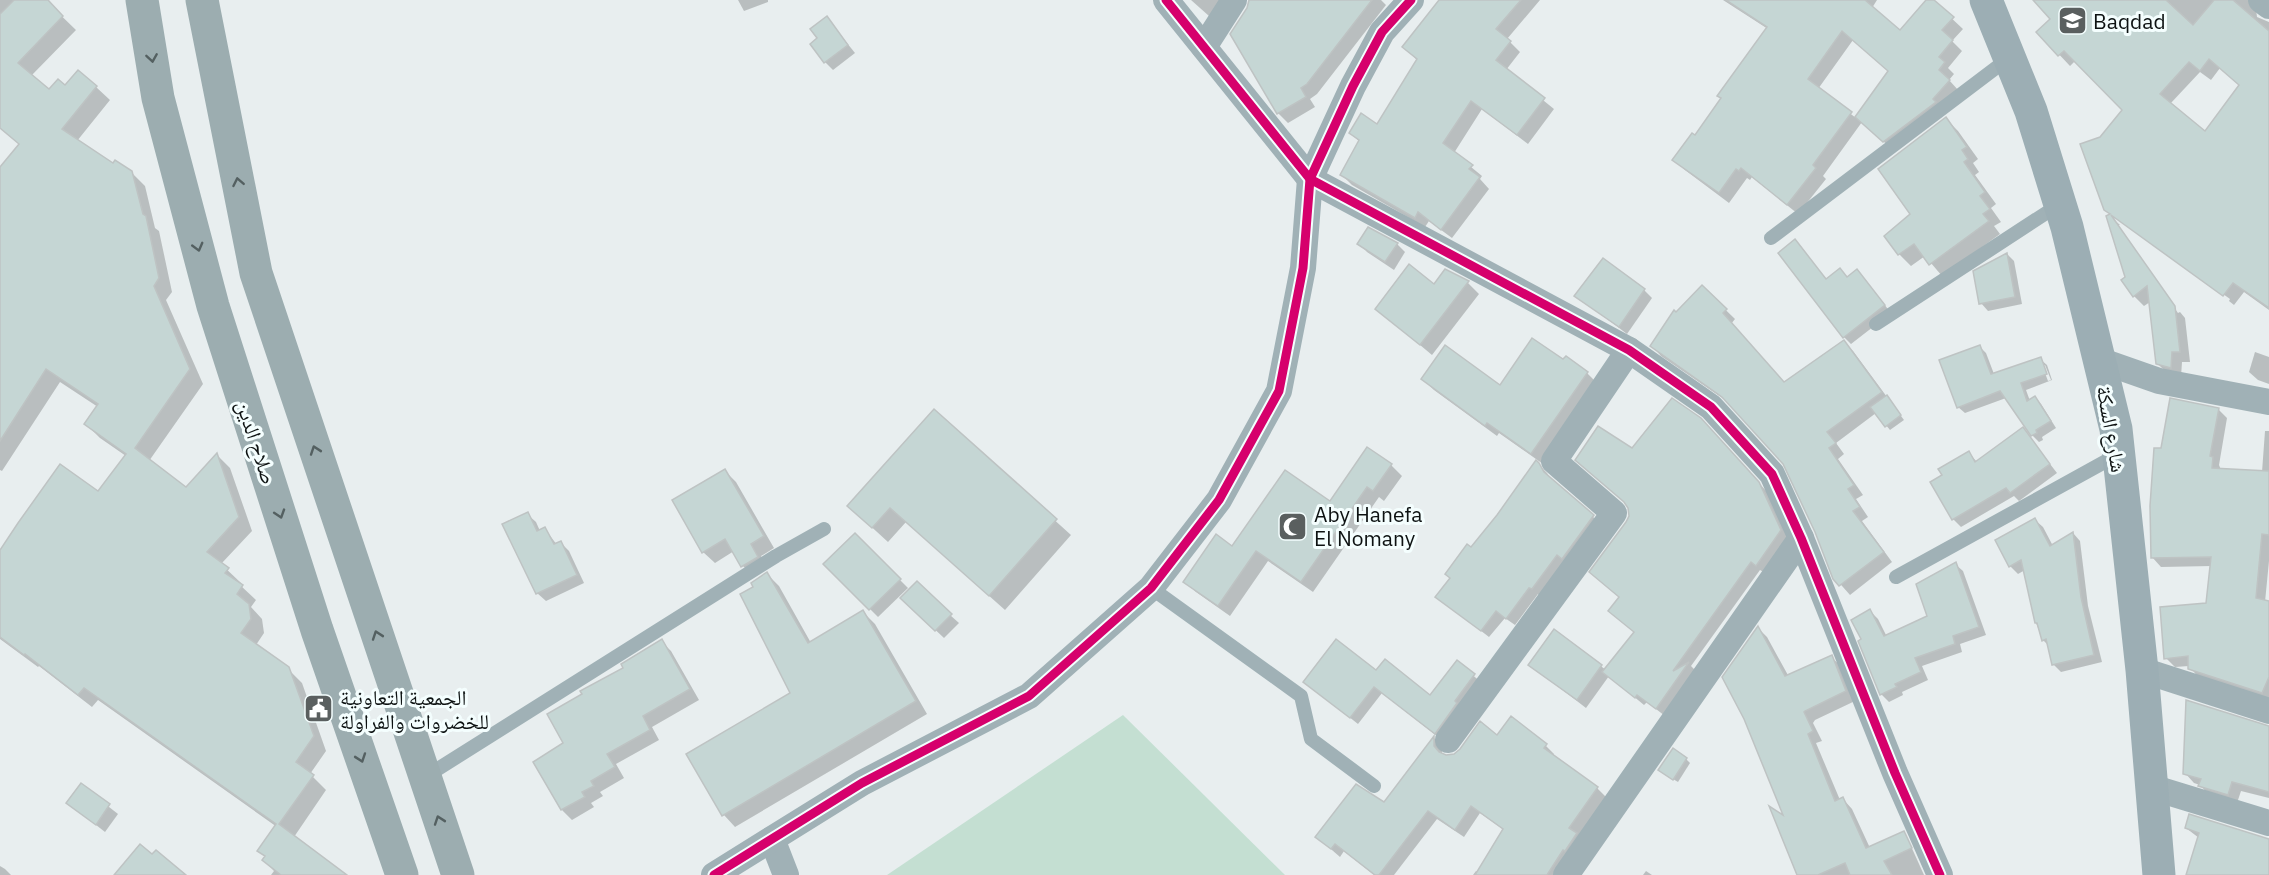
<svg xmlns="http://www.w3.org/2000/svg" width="2269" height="875" viewBox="0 0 2269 875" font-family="'IBM Plex Sans','Noto Naskh Arabic',sans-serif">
  <rect width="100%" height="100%" fill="#e8eeef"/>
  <path fill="#c4dfd2" d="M1123,715L1285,875H887Z"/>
  <g fill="#0003" fill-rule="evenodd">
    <path d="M0,0H45L76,30L31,76L49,91L65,87H96L110,100L77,141L113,165L131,172L145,186L155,228L159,231L172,292L166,300L203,384L149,461L187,489L217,455L230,468L252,531L221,564L241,583L240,585L256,600L251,607L262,619L264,633L256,645L288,669L302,683L326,751L310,774L326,790L294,837L341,875H271L274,871L264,860L266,857L259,850L277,827L98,700L92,707L39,666L38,667L0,639V553L98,493L126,456L100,438L86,424L98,407L60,382L2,471L0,470V169L20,145L3,128L0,88Z"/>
    <path d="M738,0H768V2L744,11Z"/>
    <path d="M1191,0H1235L1218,24Z"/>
    <path d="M1250,0H1381L1386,5L1317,94L1310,99L1315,107L1288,123L1278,113Z"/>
    <path d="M1442,0H1540L1507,39L1520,52L1506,70L1554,109L1528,144L1482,109L1454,153L1482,176L1480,179L1489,189L1452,238L1429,221L1425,227L1352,185L1342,175L1360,142L1350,133L1378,126L1418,61L1404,47Z"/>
    <path d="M1723,0H1877L1872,8L1900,32L1928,0H1932L1963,29L1952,41L1962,51L1948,68L1954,74L1949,80L1959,91L1894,151L1862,122L1823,176L1826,179L1798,214L1752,177L1750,180L1747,178L1729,203L1685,170L1674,160L1695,137L1768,29ZM1853,40L1889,72L1856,118L1818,89Z"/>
    <path d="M2035,0H2261L2256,9L2257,17L2269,22V310L2244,292L2234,305L2229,301L2230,299L2112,214V218L2120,225H2116L2178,313L2180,312L2185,318L2190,362H2182L2181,377L2168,374L2157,363L2150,302L2144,306L2134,296L2108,216L2111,215L2101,139L2124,110L2075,61L2070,66L2038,32L2052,19ZM2220,68L2240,86L2205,133L2170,104L2200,72L2211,80Z"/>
    <path d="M827,18L855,53L833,70L825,62L820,38Z"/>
    <path d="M1946,119L1958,131L1978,159L1973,163L1979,172L1975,175L1996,204L1991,208L2001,222L1994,226L2000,234L1942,276L1925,256L1911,266L1900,255L1886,236L1912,214Z"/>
    <path d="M1795,241L1827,280L1864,279L1891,313L1851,344L1844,337Z"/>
    <path d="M1359,243L1397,244L1405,252L1394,270L1367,252Z"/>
    <path d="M2007,254L2014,261L2022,304L1988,311L1981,303Z"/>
    <path d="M1446,270L1468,283L1479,294L1432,355L1377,309L1434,286Z"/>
    <path d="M1702,287L1735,319L1731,324L1785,383L1843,342L1853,351L1904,420L1890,430L1876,413L1836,443L1844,454L1838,459L1863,495L1856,499L1868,517L1862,521L1892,562L1850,595L1835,578L1816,531L1784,463L1731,404L1661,356L1652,346L1676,314Z"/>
    <path d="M1644,290L1652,298L1627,334L1576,295Z"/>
    <path d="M1980,347L1986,353L1994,374L2040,359L2047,365L2052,380L2026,390L2030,401L2035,398L2041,404L2056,428L2042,437L2043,440L2039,442L2032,435L2006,398L1965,413L1958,407ZM2042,365H2045L2051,380L2048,381Z"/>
    <path d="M2255,352L2269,357V384L2258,380L2249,372Z"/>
    <path d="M1564,362L1587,373L1598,384L1543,464L1499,433L1497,436L1434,390L1423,379L1500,387Z"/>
    <path d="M2218,409L2227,418L2219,465L2221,470L2262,472L2265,431H2269V561L2265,602L2269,603V701L2199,678L2189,666L2175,667L2166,658L2208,604L2212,566L2161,567L2152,557L2162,450Z"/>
    <path d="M934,411L1071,535L1005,610L906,522L888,542L865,521Z"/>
    <path d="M1710,429L1768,493L1789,539L1765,573L1760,570L1691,666L1697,672L1665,716L1647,702L1644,705L1609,676L1586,708L1530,665L1554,631L1606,670L1635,633L1610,611L1621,598L1627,523L1630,516L1632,450Z"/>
    <path d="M2023,429L2057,473L2019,501L2014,496L1961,527L1953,519L1944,476L1969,453L1977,462Z"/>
    <path d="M1536,462L1547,473L1551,480L1601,524L1540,596L1538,594L1515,625L1505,618L1489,637L1437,597Z"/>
    <path d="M1391,465L1402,476L1384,501L1379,497L1313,592L1268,561L1230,616L1196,592L1185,582L1233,548L1330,503Z"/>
    <path d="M725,471L736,482L774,548L761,556L768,568L754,577L743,566L734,551L715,563L703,552Z"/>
    <path d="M527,514L536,522L540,531L545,529L557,545L561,543L569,551L584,583L546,601L537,593Z"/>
    <path d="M2035,520L2043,527L2053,546L2073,533L2080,541L2088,606L2102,662L2061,672L2053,664L2049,646L2043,640L2036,623L2025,570L2018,574L2010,566Z"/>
    <path d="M855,535L908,588L878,617L825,564Z"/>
    <path d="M1955,564L1963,571L1986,635L1960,644L1962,652L1922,666L1928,680L1902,692L1903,695L1889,702L1881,694L1870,611L1878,619L1887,637L1929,616Z"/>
    <path d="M767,574L779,586L811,643L863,612L875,624L927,714L735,827L724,815L792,694L755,587Z"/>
    <path d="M911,607L950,615L959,623L944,638Z"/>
    <path d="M1758,628L1767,637L1789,677L1831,657L1841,666L1855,701L1815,720L1813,723L1822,741L1816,743L1840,800L1843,799L1852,809L1870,848L1910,844L1924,875H1798L1784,842H1786V819Z"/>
    <path d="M661,641L671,651L699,700L652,727L659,740L616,764L624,778L600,792L603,796L591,803L594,807L572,820L562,810L535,762L565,744L625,668Z"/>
    <path d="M1457,662L1482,683L1442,740L1382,693L1358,724L1305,682L1376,672L1431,697Z"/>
    <path d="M1511,718L1546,746L1554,754L1553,757L1597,788L1606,797L1561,875H1473L1476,871L1478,872L1504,830L1480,813L1464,837L1437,819L1394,875H1374L1344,851L1340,857L1317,837L1385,804L1434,738L1442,746V755H1454L1497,737Z"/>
    <path d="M2269,727V798L2241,791L2237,803L2209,795L2200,785L2194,783L2185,773Z"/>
    <path d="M1686,759L1690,763L1678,782L1663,773Z"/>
    <path d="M81,785L118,814L105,832L68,803Z"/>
    <path d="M2186,828L2269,839V875H2192L2199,838Z"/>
    <path d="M0,866L5,869L11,875H0Z"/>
    <path d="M1646,871L1652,875H1643Z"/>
  </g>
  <g fill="#c5d6d4" stroke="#bec3c3" stroke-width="1.5" fill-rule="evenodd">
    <path d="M14,0H48L63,16L18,63L49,89L58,79L65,85L78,70L97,86L62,129L113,163L115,160L132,171L143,214L146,216L159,278L154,286L190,369L135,448L186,487L217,453L239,517L207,552L229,568L225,573L243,585L237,594L249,604L251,619L241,633L289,667L314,736L296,762L314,775L279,824L347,875H281L262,860L265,856L257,851L276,824L84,688L78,695L25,654L24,655L0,637V550L18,523L60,464L98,491L126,454L84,424L98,404L46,369L0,441V167L19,144L0,128V14Z"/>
    <path d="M1249,0H1372L1307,84L1301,88L1306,97L1277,114L1230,34L1247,8Z"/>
    <path d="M1439,0H1521L1496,29L1511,41L1496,60L1545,98L1517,135L1471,101L1443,143L1473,165L1469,169L1480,177L1441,230L1418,212L1415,218L1340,175L1359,140L1349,133L1361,113L1377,124L1417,59L1402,47Z"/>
    <path d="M1726,0H1865L1900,30L1926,0H1934L1954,17L1942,30L1953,40L1939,57L1945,62L1939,70L1950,80L1933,99L1936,102L1883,142L1855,117L1888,71L1842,31L1808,79L1852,112L1813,165L1816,168L1787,205L1741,168L1739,171L1736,169L1719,193L1672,160L1692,133L1695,135L1721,98L1717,96L1767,27Z"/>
    <path d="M2033,0H2166L2193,25L2214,0H2233L2269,31V308L2233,283L2223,296L2111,215L2175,306L2180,352H2172L2171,368L2156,364L2147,286L2133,297L2121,280L2125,277L2106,216L2110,214L2104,210L2080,144L2100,137L2122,110L2064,51L2058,56L2036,32L2050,19ZM2209,59L2239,85L2205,131L2160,94L2189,62L2200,71Z"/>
    <path d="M827,16L848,45L824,63L810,44L817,38L810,29Z"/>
    <path d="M1946,117L1967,147L1962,150L1968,159L1964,162L1985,192L1980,196L1990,209L1983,214L1989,221L1929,265L1914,244L1898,255L1884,236L1910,214L1878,169Z"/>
    <path d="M1368,227L1398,243L1385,262L1357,244Z"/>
    <path d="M1795,239L1826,279L1840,268L1847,277L1857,269L1885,305L1843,338L1778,253Z"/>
    <path d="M2007,253L2015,297L1979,304L1973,271Z"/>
    <path d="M1603,258L1645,289L1619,327L1574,296Z"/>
    <path d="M1409,264L1434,284L1445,269L1469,281L1420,345L1375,309Z"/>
    <path d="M1702,285L1727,309L1723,313L1784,382L1844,340L1882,392L1827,432L1836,443L1829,448L1854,485L1848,489L1860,507L1853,511L1884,552L1839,586L1833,579L1815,532L1783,464L1722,397L1650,346L1674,310L1676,312Z"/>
    <path d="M1532,338L1563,359L1566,356L1588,372L1531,454L1487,423L1485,426L1421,379L1445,345L1500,385Z"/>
    <path d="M1980,345L1991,374L2041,357L2047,374L2021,383L2027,401L2035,396L2051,421L2036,430L2037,433L2031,436L2000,391L1957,408L1939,360Z"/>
    <path d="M1887,395L1901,415L1885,427L1870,407Z"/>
    <path d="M1672,398L1701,418L1759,482L1781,530L1756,566L1751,562L1673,671L1689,662L1656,709L1637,695L1635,698L1602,672L1634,632L1608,611L1619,597L1589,572L1626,522L1629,516L1628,508L1624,502L1575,460L1598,426L1632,448Z"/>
    <path d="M2170,398L2219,408L2210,456L2213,457L2212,468L2269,471V535L2262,534L2256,598L2269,601V677L2262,693L2188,669V656L2164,659L2160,607L2206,603L2211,557L2151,558L2150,506L2154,448H2161Z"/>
    <path d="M934,409L1057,519L989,596L890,508L872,528L847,506Z"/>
    <path d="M2023,427L2050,464L2010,493L2006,488L1952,520L1930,482L1942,475L1938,469L1969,451L1975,462Z"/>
    <path d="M1367,447L1392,464L1373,491L1367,487L1301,582L1256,551L1218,606L1183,582L1216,534L1232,546L1285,470L1330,501Z"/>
    <path d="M1536,460L1539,463L1544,472L1594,515L1562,559L1557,555L1532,589L1529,588L1506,619L1496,611L1481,631L1435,597L1450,578L1445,574L1467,544L1471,547L1497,515Z"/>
    <path d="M725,469L764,536L751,544L758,557L741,567L725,539L702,553L672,500Z"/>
    <path d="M528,512L537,531L545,527L554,544L561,541L577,575L536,594L502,524Z"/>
    <path d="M2035,518L2050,546L2073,532L2081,597L2094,655L2052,665L2046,639L2042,641L2037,623H2035L2021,560L2009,567L1995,540Z"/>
    <path d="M855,533L901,579L869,610L823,564Z"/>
    <path d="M1956,562L1979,627L1953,636L1955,644L1915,658L1921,672L1895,684L1897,687L1880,695L1858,641L1861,639L1851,620L1870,609L1884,636L1927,616L1916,584Z"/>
    <path d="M767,572L808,643L863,610L916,701L722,816L686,754L790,693L740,594L753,587L751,583Z"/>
    <path d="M917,581L952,614L935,631L900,598Z"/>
    <path d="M1758,626L1785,676L1832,655L1846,691L1805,711L1804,712L1813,731L1808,734L1835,801L1843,797L1866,848L1904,831L1912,848L1884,861L1892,875H1850L1845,863L1818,875H1797L1769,806L1783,815L1744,719L1722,677Z"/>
    <path d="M1554,629L1602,665L1577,700L1528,665Z"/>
    <path d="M662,639L690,689L643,716L650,730L607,754L615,767L591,781L594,786L582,792L585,797L561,810L533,762L563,743L547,714L582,694L580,691L623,668L621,664Z"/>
    <path d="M1336,639L1376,670L1385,659L1430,695L1457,660L1475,674L1455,701L1457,703L1435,734L1374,687L1350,718L1303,682Z"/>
    <path d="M2186,700L2269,726V792L2232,782L2228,795L2198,786L2201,779L2183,774Z"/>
    <path d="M1511,716L1547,744L1544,748L1598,787L1569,828L1577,833L1565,851L1563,850L1547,875H1475L1503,829L1471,806L1455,830L1428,811L1379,875H1375L1335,844L1331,849L1315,837L1356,784L1384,802L1434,736V746L1439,752L1446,755L1454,754L1460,749L1480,721L1497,735Z"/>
    <path d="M1673,748L1687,758L1673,780L1658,770Z"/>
    <path d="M81,783L110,804L96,825L66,803Z"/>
    <path d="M2189,814L2269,839V875H2186L2199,833L2185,828Z"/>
    <path d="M140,844L152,854L156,850L186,875H114Z"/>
  </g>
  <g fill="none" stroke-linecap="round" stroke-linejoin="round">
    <g stroke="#a0b1b6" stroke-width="14">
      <path d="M1771,238L2009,58"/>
      <path d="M1876,324L2060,204"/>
      <path d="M1896,577L2119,454"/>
      <path d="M1151,588L1301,696L1311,739L1374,786"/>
      <path d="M425,777L776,556L824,529"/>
    </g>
    <g stroke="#a0b1b6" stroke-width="26">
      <path d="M1166,0L1310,179L1629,350L1711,407L1772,474L1801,538L1895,773L1940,875"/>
      <path d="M2261,0L2269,6"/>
      <path d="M1204,47L1234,0"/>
      <path d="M2099,360L2159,381L2269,402"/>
      <path d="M2142,670L2269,711"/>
      <path d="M1448,740L1614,513L1554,461L1629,350"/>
      <path d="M2151,787L2269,823"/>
      <path d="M772,839L786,875"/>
      <path d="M714,875L862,783L1029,696L1151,588L1219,500L1279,391L1303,268L1310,179L1353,86L1382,32L1411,0"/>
      <path d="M1566,875L1801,538"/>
    </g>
    <path stroke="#9caeb4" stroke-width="33" d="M1986,0L2031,111L2067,227L2116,429L2142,670L2159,875"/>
    <g stroke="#9cadb0" stroke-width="33">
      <path d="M142,0L158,98L213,306L317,630L402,875"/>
      <path d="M202,0L256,273L458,875"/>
    </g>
    <defs>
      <g id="cycleway">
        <path d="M1166,0L1310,179L1629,350L1711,407L1772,474L1801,538L1895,773L1940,875"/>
        <path d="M714,875L862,783L1029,696L1151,588L1219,500L1279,391L1303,268L1310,179L1353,86L1382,32L1411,0"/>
      </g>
    </defs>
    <use href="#cycleway" stroke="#f4fefe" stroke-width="13"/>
    <use href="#cycleway" stroke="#d6006c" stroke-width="9"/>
  </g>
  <defs><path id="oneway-chevron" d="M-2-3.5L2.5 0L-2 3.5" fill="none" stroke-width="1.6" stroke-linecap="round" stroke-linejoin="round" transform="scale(1.5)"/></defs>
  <g stroke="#546061">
    <use href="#oneway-chevron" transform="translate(152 58) rotate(81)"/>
    <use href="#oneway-chevron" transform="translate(238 182) rotate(-101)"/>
    <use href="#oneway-chevron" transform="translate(198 247) rotate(75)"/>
    <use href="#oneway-chevron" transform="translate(315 450) rotate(-109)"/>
    <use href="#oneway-chevron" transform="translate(280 514) rotate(72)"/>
    <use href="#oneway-chevron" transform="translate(377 635) rotate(-109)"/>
    <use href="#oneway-chevron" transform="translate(361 758) rotate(71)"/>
    <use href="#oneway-chevron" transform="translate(439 820) rotate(-109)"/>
  </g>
  <defs>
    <symbol id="school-square" viewBox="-11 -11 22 22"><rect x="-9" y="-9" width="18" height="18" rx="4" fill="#5a5f5f" stroke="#f4fefe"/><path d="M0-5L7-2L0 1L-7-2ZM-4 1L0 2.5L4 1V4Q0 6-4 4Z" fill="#fff"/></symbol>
    <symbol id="mosque-square" viewBox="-11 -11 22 22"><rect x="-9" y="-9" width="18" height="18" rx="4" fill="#5a5f5f" stroke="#f4fefe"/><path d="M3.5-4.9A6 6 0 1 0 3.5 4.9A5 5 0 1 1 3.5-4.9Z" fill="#fff"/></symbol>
    <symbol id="civic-square" viewBox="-11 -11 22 22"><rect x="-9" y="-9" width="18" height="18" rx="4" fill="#5a5f5f" stroke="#f4fefe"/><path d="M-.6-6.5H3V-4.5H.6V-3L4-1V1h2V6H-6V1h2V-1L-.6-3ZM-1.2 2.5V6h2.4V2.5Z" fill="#fff"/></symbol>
  </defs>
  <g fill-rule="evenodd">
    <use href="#school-square" x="2056" y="4" width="33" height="33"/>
    <use href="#mosque-square" x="1276" y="510" width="33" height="33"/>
    <use href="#civic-square" x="302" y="692" width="33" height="33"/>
  </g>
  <g text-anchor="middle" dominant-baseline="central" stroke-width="6" stroke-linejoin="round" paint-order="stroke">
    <g font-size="21" fill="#0d1212" stroke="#f4fefe" text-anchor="start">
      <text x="2093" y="21">Baqdad</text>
      <text x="1314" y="514">Aby Hanefa<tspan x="1314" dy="24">El Nomany</tspan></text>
      <text x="340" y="697">الجمعية التعاونية<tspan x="340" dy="24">للخضروات والفراولة</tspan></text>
    </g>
    <g font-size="21" fill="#0d1212" stroke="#f4fefe">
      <text transform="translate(2112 429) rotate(80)">شارع السكة</text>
      <text transform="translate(257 442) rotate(72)">صلاح الدين</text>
    </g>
  </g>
</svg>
